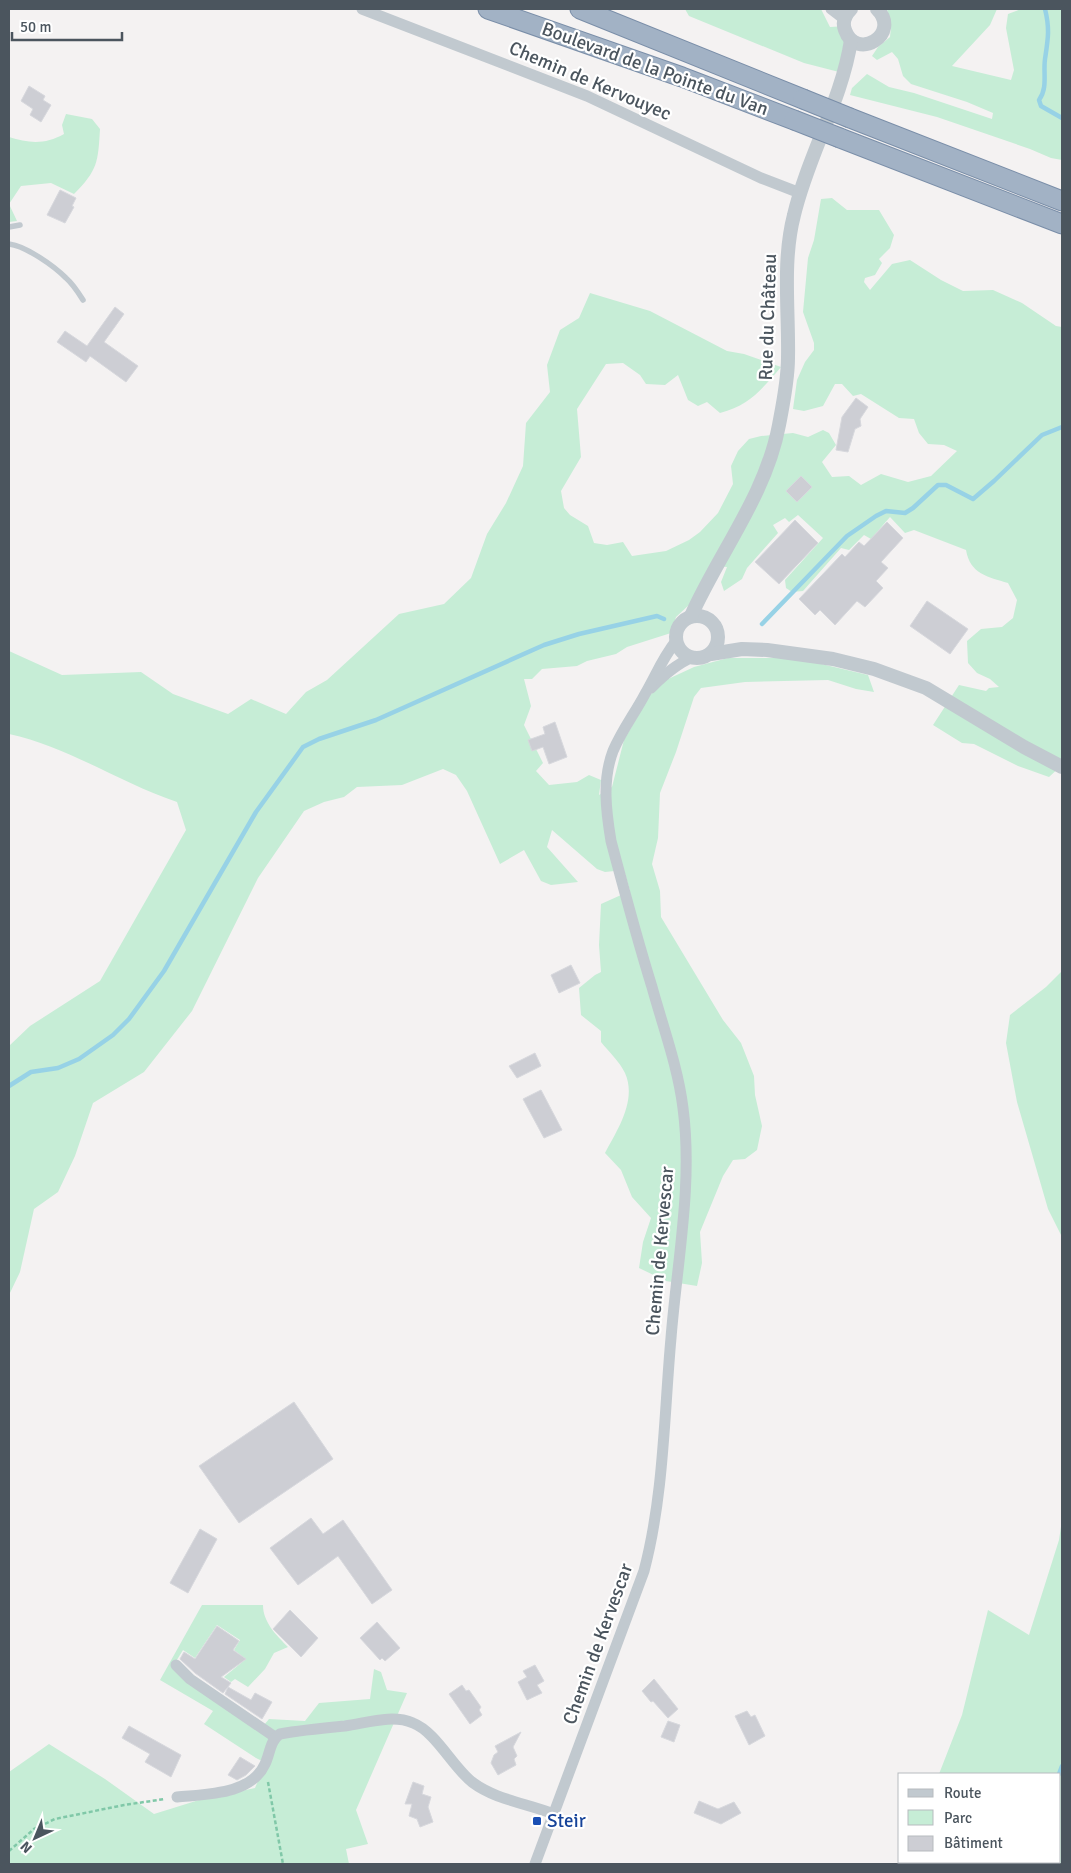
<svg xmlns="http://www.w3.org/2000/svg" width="1071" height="1873" viewBox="0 0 1071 1873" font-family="Signika,sans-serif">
  <rect width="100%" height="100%" fill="#f4f2f2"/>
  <g fill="#c6edd6">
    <path d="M685,9H821L830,27L847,26L839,72L804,63L689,16Z"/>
    <path d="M887,9H997L990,25L952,66L1011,80L1014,70L1006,28L1008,14L1021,9H1062V160L1051,158L1030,149L937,117L850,95L852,88L867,74L889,87L914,93L992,119L993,113L967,102L911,84L903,76L898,59L892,52L877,60L872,56L878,47L890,37L891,27Z"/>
    <path d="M66,114L92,119L100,129C98,162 98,170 74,194L51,183L21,186L9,204L17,221L9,222V137C28,143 45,145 64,134L62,125Z"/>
    <path d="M832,198L847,210H879L894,235L890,248L879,259L882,263L875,275L865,278L864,282L870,290L892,264L910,260L941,280L963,291L993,290L1022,303L1056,326L1062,327V765L1049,777L1018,766L974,744L962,743L933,725L959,685L986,691L989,688L999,687L990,679L977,673L968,663L967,641L981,629L1002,627L1013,618L1017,600L1008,583C988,577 970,574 966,550L914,530L905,533L890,517L871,539L864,535L849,550L841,548L803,591L792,592L786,588L785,580L823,538L798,515L789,522L785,518L773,525L778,533L747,568L742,579L724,591L721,582L727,567L715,566L691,603L676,617L671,633L627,647L616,654L587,661L577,666L542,669L532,679H524L531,706L524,725L543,763L536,771L549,785L577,782L589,775L601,780L599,795L612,787L624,740L649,696L666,680L694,667L728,658H796L868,675L874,692L856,689L828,680L745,682L701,688L694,697L676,752L660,793L658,838L652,864L660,891L661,917L723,1020L741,1043L754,1076L755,1095L762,1126L757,1150L745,1159L733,1160L723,1176L700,1232L702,1263L697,1286L666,1281L639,1268L643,1242L651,1218L632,1197L621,1170L605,1153C618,1129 637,1100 625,1073C620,1062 608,1051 601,1042V1031L581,1015L579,988L595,975L601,972L599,945L601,904L630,891L624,870L605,872L597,869L552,830L547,847L578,882L551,885L541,881L524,850L500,864L467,791L456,775L443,769L402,785L357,787L344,797L324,802L304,811L258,878L192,1011L144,1072L93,1103L75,1156L58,1192L34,1209L20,1272L9,1295V1046L30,1026L100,981L186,830L177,802C120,783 69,747 9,734V651L62,675L141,672L173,694L228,714L251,699L286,714L306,692L327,680L399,614L444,604L471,578L487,534L506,503L523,466L526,423L550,392L547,365L560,330L579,318L590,293L650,311L727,351L744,354L781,367C761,390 750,405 720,413L707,402L698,406L688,400L678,375L665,385L646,384L640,375L623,363L606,364L577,409L581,457L561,491L564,508L570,515L588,526L594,543L607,545L623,542L632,556L666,551L689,540L700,532L718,513L733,484L731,466L738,451L749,439L761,436L793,433L808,437L823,430L829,433L836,445L822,462L832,477L849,476L861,485L881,474L908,482L931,476L957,451L944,445L928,444L919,433L914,419L899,418L861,394L853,396L842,384H835L823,406L804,411L793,409L797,380L805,362L814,350V343L803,312L808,258L814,240L821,199Z"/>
    <path d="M1062,971V1237L1048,1209L1017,1102L1006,1043L1010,1015L1046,987Z"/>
    <path d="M1062,1520V1864H904L905,1862H1060V1774H939L962,1715L988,1610L1029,1635L1059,1540Z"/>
    <path d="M202,1605H263C263,1622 276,1635 288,1647L274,1653L265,1669L248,1687L235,1679L231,1682L224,1677L246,1659L234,1650L240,1640L217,1625L195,1658L183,1650L175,1663L264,1725L269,1719L305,1721L319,1703L370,1699L374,1669L381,1672L387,1690L407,1693L356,1810L368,1844L346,1849L349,1864H9V1772L49,1744L105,1779L154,1814L199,1800L255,1788L265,1765L268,1764L256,1758L204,1724L213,1711L160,1680Z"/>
  </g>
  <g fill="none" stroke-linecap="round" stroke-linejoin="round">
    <g stroke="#97d2e6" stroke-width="4.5">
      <path d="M1045,9C1050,29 1048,39 1045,59C1043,73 1048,88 1039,100L1041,106L1062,118"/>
      <path d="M762,624L847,536L876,516L886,511L905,513L913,508L938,485H946L973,499L994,481L1042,435L1062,427"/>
      <path d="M9,1086L31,1072L58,1068L79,1059L113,1035L129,1019L164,971L256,812L303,747L319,739L376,720L544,645L579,634L657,616L664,619"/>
      <path d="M1059,1774L1062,1766"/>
      <path d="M1019,1864L1020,1862"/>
    </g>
  </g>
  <g fill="#cdced4" stroke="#d7d8dd">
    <path d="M29,86L45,96L43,100L51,105L41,122L30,115L33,109L21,101Z"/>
    <path d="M60,190L76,198L72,206L74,207L65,223L47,215Z"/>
    <path d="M115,307L124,314L104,342L138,366L126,382L90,356L86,362L57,342L65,331L87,346Z"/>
    <path d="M856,398L868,407L860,419L861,426L855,429L848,452L836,450L842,417Z"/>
    <path d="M801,476L812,487L797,502L786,491Z"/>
    <path d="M795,520L818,543L779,584L755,562Z"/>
    <path d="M887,522L903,538L881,562L888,568L876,581L883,588L865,607L857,601L835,625L820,610L815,615L799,599L842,554L845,557L859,542L864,546Z"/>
    <path d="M927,601L968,629L950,654L910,626Z"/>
    <path d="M555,722L567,757L549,764L543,747L532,751L528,740L545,734L543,727Z"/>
    <path d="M571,965L580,983L559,993L551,975Z"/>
    <path d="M535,1053L541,1066L517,1078L509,1066Z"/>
    <path d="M541,1090L562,1130L544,1138L523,1099Z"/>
    <path d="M294,1402L333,1459L239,1523L199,1466Z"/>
    <path d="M311,1518L323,1534L343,1520L392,1590L372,1604L338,1556L298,1585L270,1548Z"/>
    <path d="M200,1529L217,1539L188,1593L170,1583Z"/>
    <path d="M290,1610L318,1638L301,1657L273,1629Z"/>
    <path d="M377,1622L400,1648L385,1661L382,1658L380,1660L360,1638Z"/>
    <path d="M217,1626L239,1641L233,1650L246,1659L221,1677L231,1683L223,1693L195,1673L180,1659L184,1652L195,1659Z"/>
    <path d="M535,1665L544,1681L537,1685L542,1693L527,1700L518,1682L527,1677L523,1671Z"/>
    <path d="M654,1679L678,1709L668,1718L653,1701L651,1702L642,1691Z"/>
    <path d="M462,1685L466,1691L469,1690L481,1707L479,1710L482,1715L470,1724L449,1694Z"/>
    <path d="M228,1687L251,1700L255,1693L272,1702L262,1719L225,1694Z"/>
    <path d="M747,1711L751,1717L755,1715L765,1736L749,1745L735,1716Z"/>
    <path d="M668,1721L680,1725L674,1742L661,1737Z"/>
    <path d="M129,1726L181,1755L171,1777L145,1762L150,1754L122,1738Z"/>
    <path d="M521,1732L513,1747L517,1756L514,1759L516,1765L498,1775L491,1763L494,1755L498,1752L495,1746Z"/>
    <path d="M240,1757L255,1766L246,1775L237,1780L228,1775Z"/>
    <path d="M413,1782L424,1786L422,1794L431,1797L428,1807L433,1822L420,1827L417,1819L409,1816L412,1804H405Z"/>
    <path d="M699,1801L718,1809L734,1802L741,1813L721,1824L694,1813Z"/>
  </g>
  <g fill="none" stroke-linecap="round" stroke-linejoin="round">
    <defs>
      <g id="trunk">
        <path d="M488,9L682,77L794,120"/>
        <path d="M580,9L803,99"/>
        <path d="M850,118L1062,201"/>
        <path d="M840,138L1062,224"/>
      </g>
    </defs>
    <use href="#trunk" stroke="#7a8ea8" stroke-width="21"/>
    <g stroke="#80c8a8" stroke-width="2.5" stroke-dasharray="4 2.5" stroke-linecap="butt">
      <path d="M268,1782L283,1864"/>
      <path d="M9,1851L34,1829L55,1819L124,1805L165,1799"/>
    </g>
    <g stroke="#c1c9cf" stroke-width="5.5">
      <path d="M9,227L20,225"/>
      <path d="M9,244C26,246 54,266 66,278C73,284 78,292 83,300"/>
    </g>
    <g stroke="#c1c9cf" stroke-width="11">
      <path d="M362,9L587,96L761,178L800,193"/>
      <path d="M831,9L844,19"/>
      <path d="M651,688C663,676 676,664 693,657"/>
      <path d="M176,1665L190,1679L275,1737"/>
      <path d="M177,1797C206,1794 251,1795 265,1764C270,1754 270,1740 280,1734C302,1730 324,1728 345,1726C367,1723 392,1714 413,1723C436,1732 452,1766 472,1782C496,1800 526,1803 554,1814"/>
      <path d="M535,1864L644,1571C664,1495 664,1415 671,1338C677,1262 693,1184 683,1108C678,1067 663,1027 652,987C637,939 624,890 611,841C606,811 602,780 613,751C622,730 635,713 645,694C656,675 662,659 676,641"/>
    </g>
    <g stroke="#c1c9cf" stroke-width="14">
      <path d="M851,9C845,15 842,22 845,30C856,62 902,34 877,9"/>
      <circle cx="697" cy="637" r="21"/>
      <path d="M691,616C719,553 766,495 779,425C783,404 788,380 788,358C789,311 782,261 794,215C808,155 842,100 851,40"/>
      <path d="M711,654L742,649L767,650L833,659L874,669L926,688L1024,747L1062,767"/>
    </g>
    <use href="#trunk" stroke="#a2b2c5" stroke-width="19"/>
    <defs>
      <g id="trunk-bridge">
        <path d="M803,99L850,118"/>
        <path d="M794,120L840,138"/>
      </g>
    </defs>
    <use href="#trunk-bridge" stroke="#7a8ea8" stroke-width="21" stroke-linecap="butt"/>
    <use href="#trunk-bridge" stroke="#a2b2c5" stroke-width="19"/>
  </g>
  <rect fill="#1a4fb4" stroke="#fff" stroke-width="2" x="532" y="1816" width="10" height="10" rx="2.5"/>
  <g text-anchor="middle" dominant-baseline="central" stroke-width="4.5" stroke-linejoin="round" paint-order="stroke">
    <g font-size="19" fill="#4b555e" stroke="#fff">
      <text transform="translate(655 69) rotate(20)">Boulevard de la Pointe du Van</text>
      <text transform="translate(590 81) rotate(23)">Chemin de Kervouyec</text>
      <text transform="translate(768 317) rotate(-88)">Rue du Château</text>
      <text transform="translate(660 1251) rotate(-85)">Chemin de Kervescar</text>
      <text transform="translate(598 1644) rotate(-70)">Chemin de Kervescar</text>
    </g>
    <g font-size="19" fill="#164399" stroke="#fff" text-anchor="start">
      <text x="547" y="1821">Steir</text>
    </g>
  </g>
  <rect width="1071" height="1873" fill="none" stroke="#4b555e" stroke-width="20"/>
  <rect x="898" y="1773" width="162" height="90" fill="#ffffff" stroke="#b7bbbf"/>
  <rect x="908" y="1789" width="25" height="8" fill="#c1c9cf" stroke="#b7bbbf"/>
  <text x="944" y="1798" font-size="15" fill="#4b555e">Route</text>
  <rect x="908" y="1810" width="25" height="15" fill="#c6edd6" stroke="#b7bbbf"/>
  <text x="944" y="1823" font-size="15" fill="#4b555e">Parc</text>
  <rect x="908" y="1836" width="25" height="15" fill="#cdced4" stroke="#b7bbbf"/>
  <text x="944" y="1848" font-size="15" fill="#4b555e">Bâtiment</text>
  <g transform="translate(35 1838) rotate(224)" stroke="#ffffff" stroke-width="4" paint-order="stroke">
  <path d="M0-4L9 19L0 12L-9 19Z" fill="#4b555e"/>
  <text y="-8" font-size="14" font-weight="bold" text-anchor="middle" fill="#4b555e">N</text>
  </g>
  <path d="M12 32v8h110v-8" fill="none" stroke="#4b555e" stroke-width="2.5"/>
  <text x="20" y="32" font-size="15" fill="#4b555e" stroke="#ffffff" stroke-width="4" paint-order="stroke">50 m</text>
</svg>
